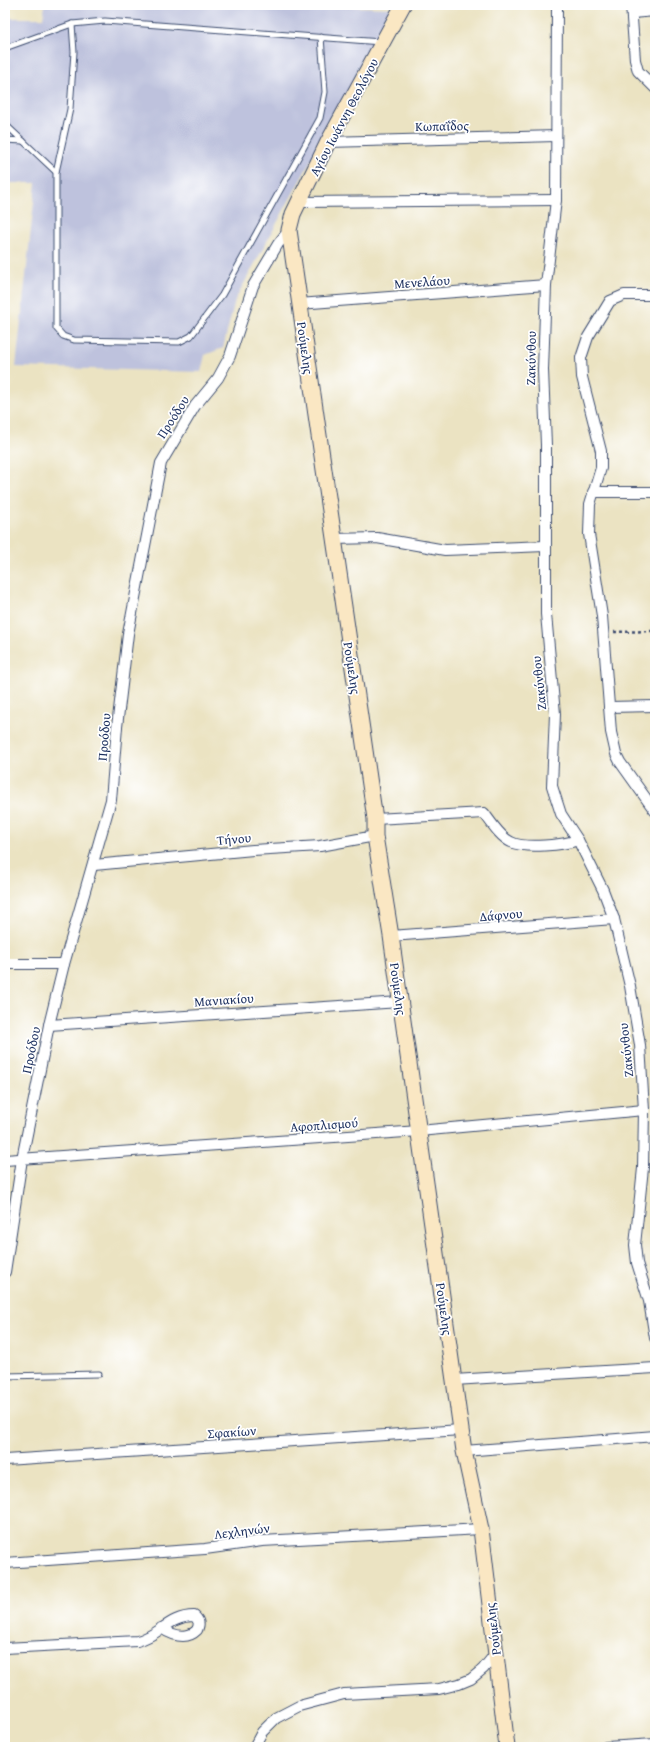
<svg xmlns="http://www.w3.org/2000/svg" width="660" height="1752" viewBox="0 0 660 1752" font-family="'Gentium Book Plus',serif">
  <rect width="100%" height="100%" fill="#fff"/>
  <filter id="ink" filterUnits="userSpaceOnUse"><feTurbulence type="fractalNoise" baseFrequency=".025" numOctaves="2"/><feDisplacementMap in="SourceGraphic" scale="8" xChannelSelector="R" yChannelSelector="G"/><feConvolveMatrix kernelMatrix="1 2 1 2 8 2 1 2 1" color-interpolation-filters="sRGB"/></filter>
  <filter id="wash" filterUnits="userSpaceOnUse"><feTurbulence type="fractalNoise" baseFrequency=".012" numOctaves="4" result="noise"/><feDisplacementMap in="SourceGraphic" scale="16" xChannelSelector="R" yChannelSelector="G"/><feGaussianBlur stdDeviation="0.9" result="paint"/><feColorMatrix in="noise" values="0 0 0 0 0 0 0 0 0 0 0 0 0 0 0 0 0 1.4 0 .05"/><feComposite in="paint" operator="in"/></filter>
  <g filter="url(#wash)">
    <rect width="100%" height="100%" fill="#ebe3c2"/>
    <path fill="#bec2dd" d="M45,5H295L394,8L235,300L223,348L205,355L201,372L16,367L36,183H5V18H43Z"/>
  </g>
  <g filter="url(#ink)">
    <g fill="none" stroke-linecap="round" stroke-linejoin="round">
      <defs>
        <g id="lane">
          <path d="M72,24L74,52L70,109L56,172V328L63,336L74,340L179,342L191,336L222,295L320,118L325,92L321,37"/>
          <path d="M5,48L72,24L105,21L381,42"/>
          <path d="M5,124L56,172"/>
          <path d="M5,140L23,141"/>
          <path d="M5,1376L99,1374"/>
        </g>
        <g id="street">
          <path d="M557,5L556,200L546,285L543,370L546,445V614L555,714L552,786L561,814L578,840L603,890L614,919L630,986L640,1045L644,1110L643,1168L635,1245L637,1263L649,1301L655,1338"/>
          <path d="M631,5L635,60L638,71L655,88"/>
          <path d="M632,13L655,11"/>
          <path d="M328,142L556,136"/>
          <path d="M299,202L556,200"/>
          <path d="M655,295H624L610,301L588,337L581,358L582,377L601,451V468L590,504L589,534L602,616L611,732L616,754L620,762L655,811"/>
          <path d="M299,304L546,285"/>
          <path d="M593,492H655"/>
          <path d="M333,539L377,538L445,550L545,546"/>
          <path d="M609,707L655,706"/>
          <path d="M375,819L484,813C491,822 500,837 511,842C525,849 564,845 578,840"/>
          <path d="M94,865L253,850L320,846L375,836"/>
          <path d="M391,936L614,919"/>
          <path d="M5,964H64"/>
          <path d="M49,1025L400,1002"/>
          <path d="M5,1160L419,1131L644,1110"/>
          <path d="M5,1272L22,1159L49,1025L64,964L111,800L117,727L128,634L161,463L195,406L218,378L230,356L253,286L278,244L289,230"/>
          <path d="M454,1380L655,1368"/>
          <path d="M464,1451L655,1436"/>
          <path d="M5,1460L461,1430"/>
          <path d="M5,1563L205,1549L262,1541L481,1529"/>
          <path d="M5,1648L137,1641C159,1636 169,1616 194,1616C199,1620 200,1624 197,1630C186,1641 172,1635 161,1628"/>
          <path d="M254,1747L262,1732L276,1718L299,1706L344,1694L439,1689L459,1684L471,1679L483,1669L496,1653"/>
          <path d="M606,1747L655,1744"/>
        </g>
        <path id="secondary" d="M403,5L328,142L293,214L289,230L375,819V836L391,936L464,1451L481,1529L507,1747"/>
      </defs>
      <use href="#lane" stroke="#3a4a6d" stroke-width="7"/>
      <use href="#street" stroke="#3a4a6d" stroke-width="12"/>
      <use href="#secondary" stroke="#3a4a6d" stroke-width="17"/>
      <path stroke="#3a4a6d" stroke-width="2.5" stroke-dasharray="3 3" stroke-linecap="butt" d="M614,632L655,631"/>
      <use href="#lane" stroke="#fff" stroke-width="5"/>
      <use href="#street" stroke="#fff" stroke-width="10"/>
      <use href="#secondary" stroke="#fae7c3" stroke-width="15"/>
    </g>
  </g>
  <g text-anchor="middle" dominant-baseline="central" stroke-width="3.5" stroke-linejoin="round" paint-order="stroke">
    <g font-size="13" fill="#1b2f5e" stroke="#fff">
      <text transform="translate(344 117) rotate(-62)">Αγίου Ιωάννη Θεολόγου</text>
      <text transform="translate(442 126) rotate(-1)">Κωπαΐδος</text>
      <text transform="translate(422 282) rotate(-4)">Μενελάου</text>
      <text transform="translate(305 348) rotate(82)">Ρούμελης</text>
      <text transform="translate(531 358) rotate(-89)">Ζακύνθου</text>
      <text transform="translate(173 417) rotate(-57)">Προόδου</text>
      <text transform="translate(352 668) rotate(81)">Ρούμελης</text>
      <text transform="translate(539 683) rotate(-96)">Ζακύνθου</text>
      <text transform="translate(104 737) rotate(-85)">Προόδου</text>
      <text transform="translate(234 839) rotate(-5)">Τήνου</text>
      <text transform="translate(501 915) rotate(-5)">Δάφνου</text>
      <text transform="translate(398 989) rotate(82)">Ρούμελης</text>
      <text transform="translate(224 1000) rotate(-4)">Μανιακίου</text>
      <text transform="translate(31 1050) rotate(-78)">Προόδου</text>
      <text transform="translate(626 1050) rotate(-96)">Ζακύνθου</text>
      <text transform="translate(324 1125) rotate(-4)">Αφοπλισμού</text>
      <text transform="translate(444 1309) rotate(82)">Ρούμελης</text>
      <text transform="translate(232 1432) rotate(-4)">Σφακίων</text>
      <text transform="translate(242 1531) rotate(-7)">Λεχληνών</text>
      <text transform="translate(493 1629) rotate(-97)">Ρούμελης</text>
    </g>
  </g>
  <rect width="660" height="1752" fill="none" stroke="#fff" stroke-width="20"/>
</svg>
